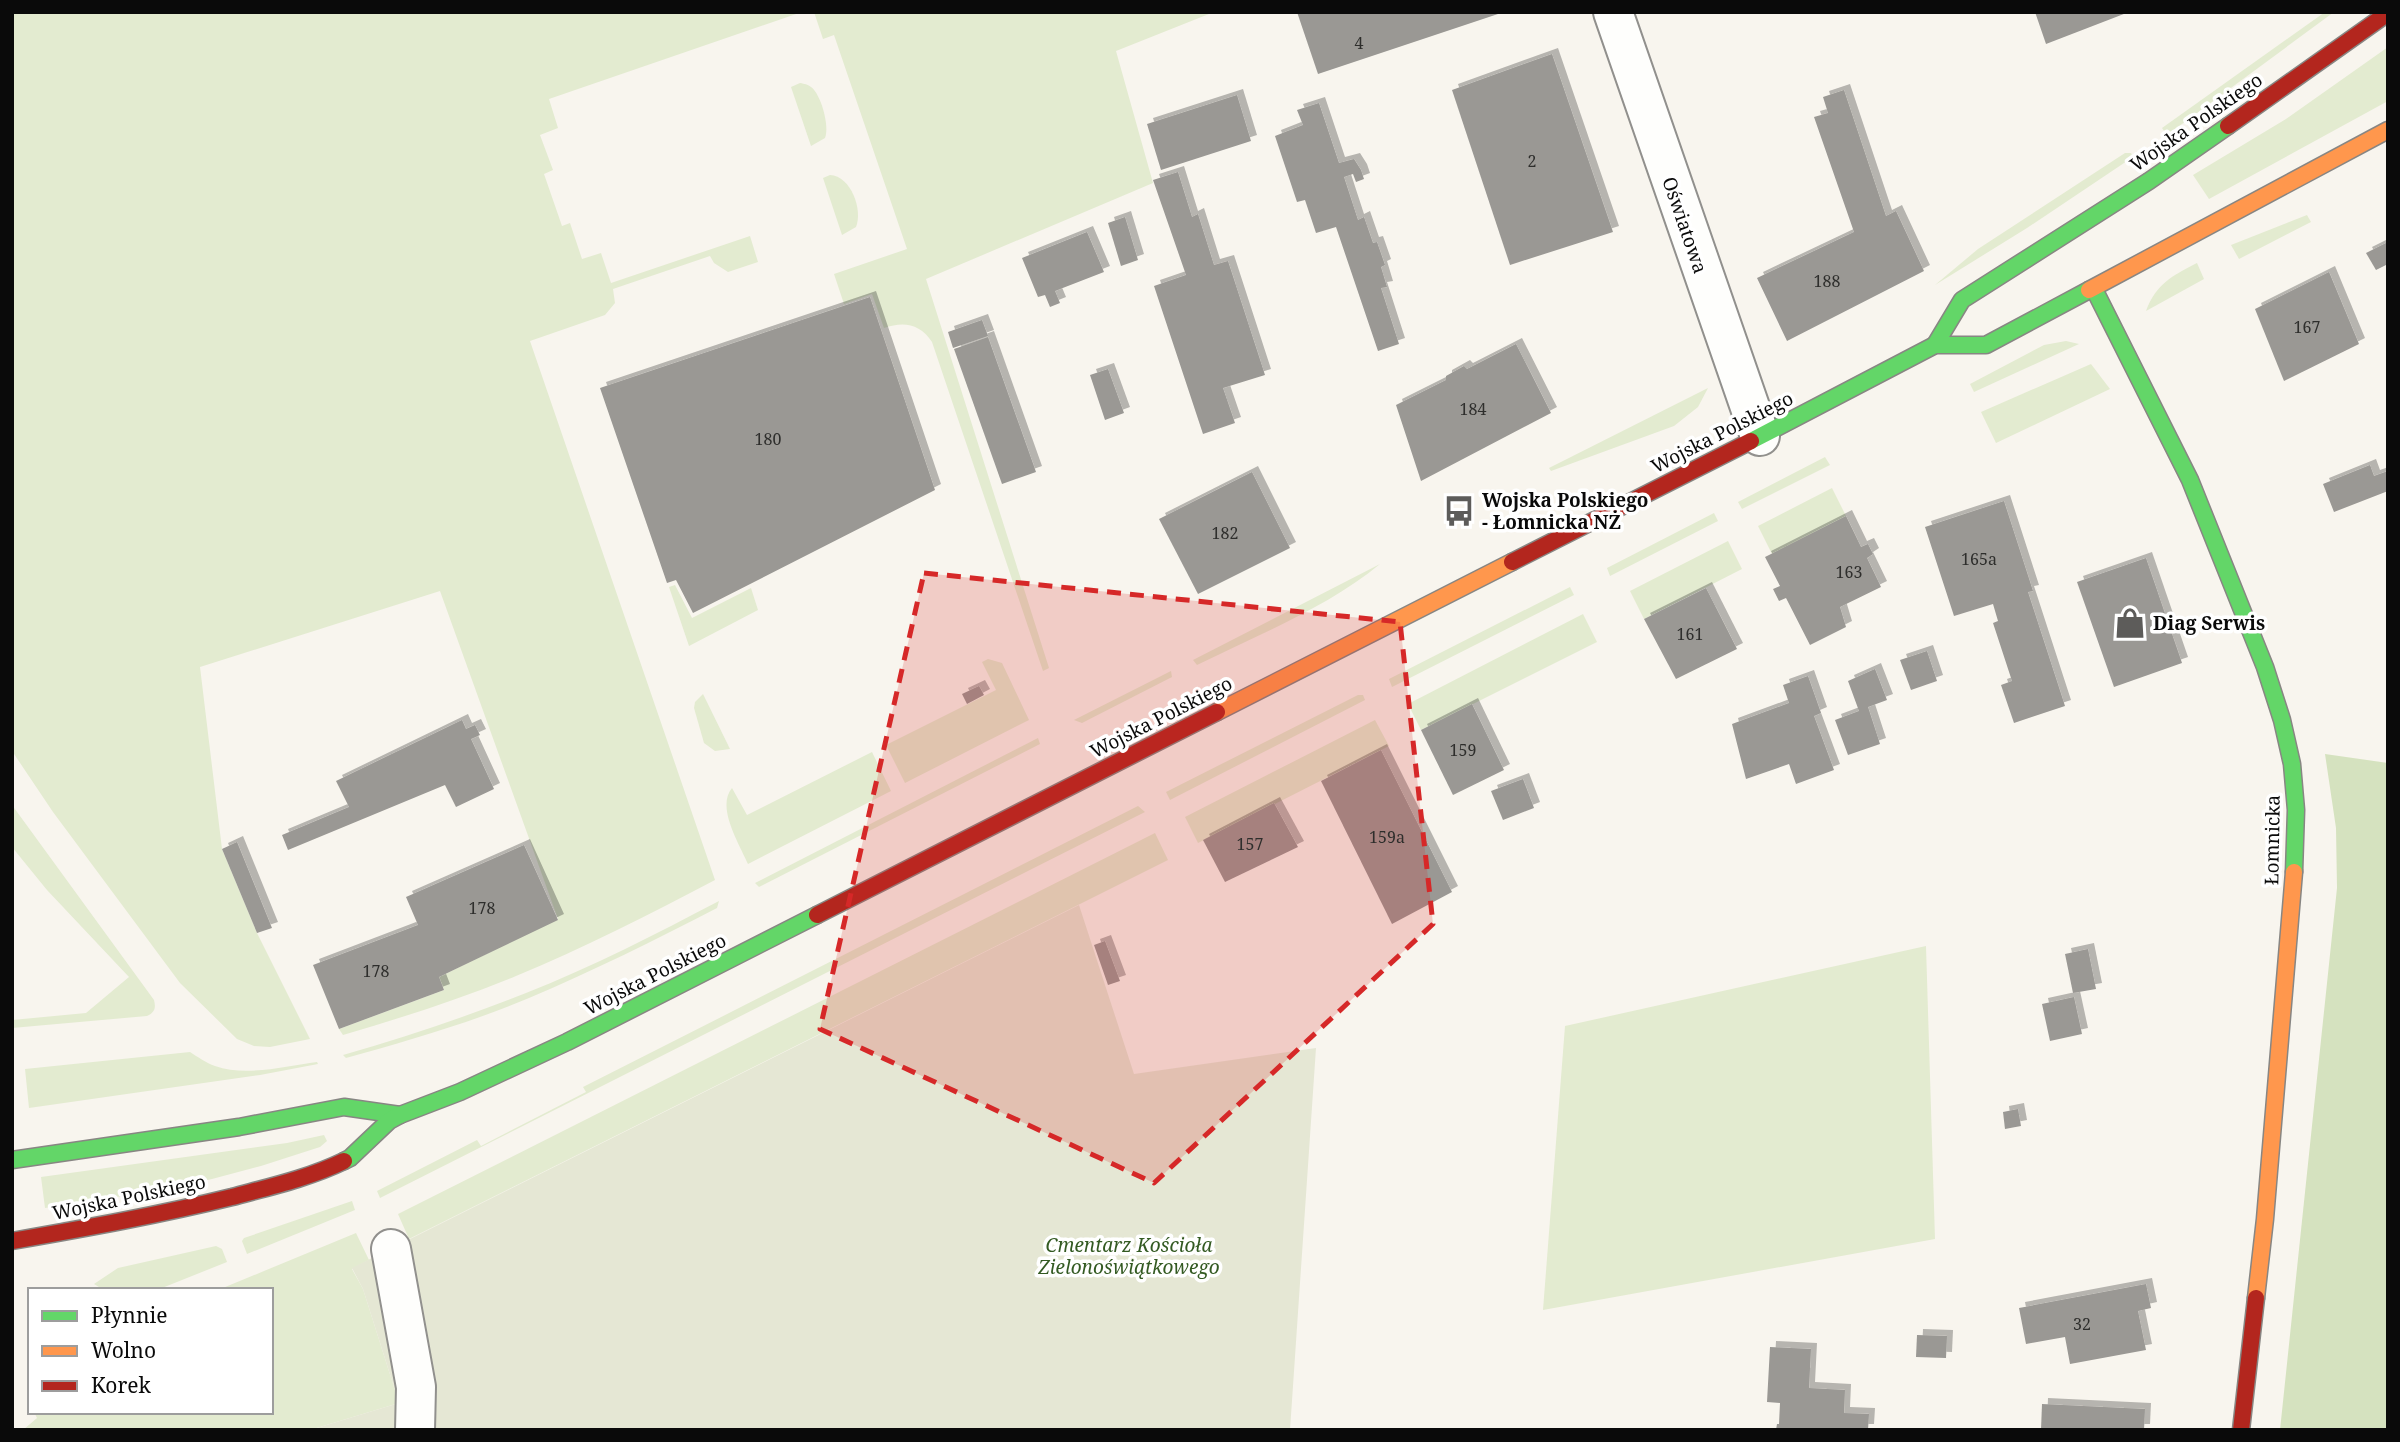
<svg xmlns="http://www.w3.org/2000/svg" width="2400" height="1442" viewBox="0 0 2400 1442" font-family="'Noto Serif',serif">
  <defs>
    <filter id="shadow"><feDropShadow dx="6" dy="-6" stdDeviation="0" flood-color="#0004"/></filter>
  </defs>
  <rect width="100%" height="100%" fill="#f8f5ee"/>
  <g fill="#e3ebd0">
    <path d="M12,12H802L549,99L558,128L540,135L553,170L544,174L562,226L570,223L582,259L601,253L611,283L750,236L758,262L728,272L714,263L710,256L613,289L615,303L605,315L530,341L715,880C650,914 584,948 516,976C460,999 401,1018 343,1035L339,1029L444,990L439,977L558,919L440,591L200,667L222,849L257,933L310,1039L270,1047L254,1046L237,1039L180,983L53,812L12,751Z"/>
    <path d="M814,12H1214L1116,51L1153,183L926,279L1049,668L1043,671L932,342C920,324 904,321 884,328L872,294L844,304L834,274L907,249L834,35L823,39Z"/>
    <path d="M2325,12H2334L2167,135L2162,128Z"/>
    <path d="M2388,47V101L2209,199L2193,175L2286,119Z"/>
    <path d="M800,83C805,84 807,84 811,87C821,94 830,127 825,138L811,146L791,87Z"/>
    <path d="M2125,153H2131L2133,157L2027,228L1935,285L1978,249Z"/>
    <path d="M830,175C851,176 863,210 856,227L842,235L823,178Z"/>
    <path d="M2307,215L2311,222L2239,259L2231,245Z"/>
    <path d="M2197,263L2204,279L2146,311C2155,285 2173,275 2197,263Z"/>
    <path d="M2066,341L2079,344L1974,392L1970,384L2044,345Z"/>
    <path d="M2091,364L2110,389L1996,443L1981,412Z"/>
    <path d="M1708,388L1698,407L1674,426L1551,471L1549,468Z"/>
    <path d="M1825,457L1830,465L1742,509L1738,502Z"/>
    <path d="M1832,488L1846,516L1772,554L1758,526Z"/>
    <path d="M1714,513L1718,521L1610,576L1607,568Z"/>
    <path d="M1728,541L1742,569L1644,619L1630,591Z"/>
    <path d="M1380,564C1328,607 1258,635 1197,665L1193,660Z"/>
    <path d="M675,585L692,618L751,588L758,610L689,646L669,587Z"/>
    <path d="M1570,587L1574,595L1392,687L1389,679Z"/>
    <path d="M1583,614L1597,642L1421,730L1408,704Z"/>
    <path d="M988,659L1002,663L1029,720L905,783L886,745L996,690L982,662Z"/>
    <path d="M1171,671L1172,677L1082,723L1074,720Z"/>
    <path d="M703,694L730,749L715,751L704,743L694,708L695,702Z"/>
    <path d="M1358,695H1363L1365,700L1170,800L1166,792Z"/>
    <path d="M1375,720L1389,746L1198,843L1185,817Z"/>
    <path d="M1038,738L1040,744L759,887L755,883Z"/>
    <path d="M872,752L891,791L748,864C739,843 716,807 732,788L747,815Z"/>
    <path d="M12,805L154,1000C156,1008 155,1012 147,1016L12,1028V1020L86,1013L129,977L47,890L12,847Z"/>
    <path d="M1138,806L1145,812L380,1198L377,1191L477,1140L481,1146L586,1092L583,1087Z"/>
    <path d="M1155,833L1168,860L409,1239L398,1214Z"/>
    <path d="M719,901L717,908C655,940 593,971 529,998C470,1023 407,1041 346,1058L343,1055C405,1037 466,1017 526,993C592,967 656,934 719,901Z"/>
    <path d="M1926,946L1935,1239L1543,1310L1565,1026Z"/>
    <path d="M190,1052C198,1057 206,1063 215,1066C246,1077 286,1066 317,1062L318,1064L260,1075L29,1108L25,1069Z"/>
    <path d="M324,1135L327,1141L320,1147L261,1166L212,1179L156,1191L45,1208L41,1177L287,1143Z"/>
    <path d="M352,1201L355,1210L247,1254L242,1241L244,1238Z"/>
    <path d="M356,1233L369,1260L352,1269L363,1289L399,1403L310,1430H23L37,1418L34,1412H271V1290H218Z"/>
    <path d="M216,1246L222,1249L227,1262L157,1290H104L94,1284L118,1268Z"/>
  </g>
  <path fill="#d5e2bf" d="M2325,754L2388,763V1430H2280L2337,888L2336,828Z"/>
  <path fill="#e5e7d4" d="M1079,905L1134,1074L1316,1048L1290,1430H310L399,1403L363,1289L352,1268Z"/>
  <g fill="#9a9894" filter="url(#shadow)">
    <path d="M1297,12H1501V13L1318,74Z"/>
    <path d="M2035,12H2129L2046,44Z"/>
    <path d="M1552,54L1613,232L1510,265L1452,90Z"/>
    <path d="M1844,90L1886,216L1896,211L1924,271L1787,341L1757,278L1854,232L1814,117L1828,113L1823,97Z"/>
    <path d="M1237,95L1251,141L1161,170L1147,124Z"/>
    <path d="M1319,103L1339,163L1354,159L1361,170L1364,179L1356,182L1353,174L1344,177L1358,220L1364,217L1373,243L1377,242L1385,265L1381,267L1387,287L1381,288L1399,344L1378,351L1336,227L1316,233L1305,200L1297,202L1275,136L1303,125L1297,110Z"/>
    <path d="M1178,172L1192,217L1198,214L1214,265L1228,261L1265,375L1223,388L1235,423L1203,434L1154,286L1186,275L1153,180Z"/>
    <path d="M1125,217L1138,260L1121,266L1108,223Z"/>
    <path d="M1087,232L1104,272L1055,291L1060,303L1050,307L1045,295L1038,297L1022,258Z"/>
    <path d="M2388,242V264L2376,270L2366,253Z"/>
    <path d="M2329,272L2359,344L2284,381L2255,309Z"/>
    <path d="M870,297L935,490L693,613L676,580L667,583L600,388Z"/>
    <path d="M982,320L988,336L953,348L948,332Z"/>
    <path d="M988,337L1036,472L1002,484L954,349Z"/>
    <path d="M1516,344L1551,413L1421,481L1396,405L1446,380V376L1464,366L1467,369Z"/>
    <path d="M1108,369L1124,413L1105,420L1090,375Z"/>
    <path d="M2370,465L2374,476L2388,471V491L2334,512L2323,484Z"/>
    <path d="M1252,472L1290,548L1198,594L1159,519Z"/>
    <path d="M2004,501L2033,591L2028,592L2065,706L2014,723L2001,685L2012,681L1993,623L1998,621L1993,604L1954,616L1925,527Z"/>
    <path d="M1846,516L1861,547L1868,544L1873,554L1867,558L1881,587L1840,607L1846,627L1810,645L1786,598L1779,601L1773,589L1780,586L1765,557Z"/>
    <path d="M2146,558L2182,663L2114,687L2077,582Z"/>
    <path d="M1706,588L1737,649L1676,679L1644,619Z"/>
    <path d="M1927,651L1937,681L1911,690L1900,660Z"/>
    <path d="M1875,669L1887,700L1868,707L1880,744L1848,755L1835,720L1859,711L1848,681Z"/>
    <path d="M1808,676L1821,713L1814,716L1834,770L1796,784L1789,764L1746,779L1732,724L1789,703L1783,685Z"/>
    <path d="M979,686L984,695L967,704L962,694Z"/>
    <path d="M1472,704L1504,770L1453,795L1421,730Z"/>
    <path d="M462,720L466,729L475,725L480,735L471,739L494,789L456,807L445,785L288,850L282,835L349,807L336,781Z"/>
    <path d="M1381,750L1452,892L1392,924L1321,781Z"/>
    <path d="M1523,779L1534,808L1503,820L1491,791Z"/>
    <path d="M1274,803L1298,847L1225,882L1203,840Z"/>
    <path d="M237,842L272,928L257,933L222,849Z"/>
    <path d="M524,845L558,920L439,977L444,990L339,1029L313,965L418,925L406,897Z"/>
    <path d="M1105,941L1120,981L1108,985L1094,945Z"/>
    <path d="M2088,949L2096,989L2073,993L2065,954Z"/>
    <path d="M2074,997L2082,1034L2050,1041L2042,1004Z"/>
    <path d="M2018,1109L2021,1126L2005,1129L2003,1112Z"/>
    <path d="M2146,1284L2151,1308L2138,1311L2146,1350L2070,1364L2065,1337L2026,1344L2019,1308Z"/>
    <path d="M1917,1335L1947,1336L1946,1358L1916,1357Z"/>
    <path d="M1770,1347L1811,1349L1809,1388L1845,1390L1844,1413L1869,1414L1868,1430H1776L1777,1424H1779L1780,1403L1767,1402Z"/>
    <path d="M2042,1404L2145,1409L2144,1430H2041Z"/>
  </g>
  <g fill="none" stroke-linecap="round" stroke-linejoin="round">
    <defs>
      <g id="street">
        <path d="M1613,12L1760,436"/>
        <path d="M391,1249L416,1387L415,1430"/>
      </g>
      <g id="fast">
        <path d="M2094,289L2190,480L2265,667L2282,720L2292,764L2296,810L2294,872"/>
        <path d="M1935,345L1962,300L2149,181L2228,126"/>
        <path d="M1751,441L1935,345H1986L2089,290"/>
        <path d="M12,1160L239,1127L344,1107L400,1115"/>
        <path d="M344,1161L350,1158L389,1121L400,1115L460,1092L567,1042L817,915"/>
      </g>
      <g id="slow">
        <path d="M2089,290L2388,130"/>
        <path d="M1217,712L1512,562"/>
        <path d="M2256,1298L2265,1219L2294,872"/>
      </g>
      <g id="jam">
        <path d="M2228,126L2388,13"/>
        <path d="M1512,562L1751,441"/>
        <path d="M817,915L1217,712"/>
        <path d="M12,1241C86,1228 159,1215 232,1197C269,1187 309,1178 344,1161"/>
        <path d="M2241,1430L2256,1298"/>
      </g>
    </defs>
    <use href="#street" stroke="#91908d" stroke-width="42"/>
    <use href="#fast" stroke="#888683" stroke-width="19"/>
    <use href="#slow" stroke="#888683" stroke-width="19"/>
    <use href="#jam" stroke="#888683" stroke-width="19"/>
    <use href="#street" stroke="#fefefc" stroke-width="38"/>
    <use href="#fast" stroke="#63d668" stroke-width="16"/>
    <use href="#slow" stroke="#ff974d" stroke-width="16"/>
    <use href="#jam" stroke="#b3261e" stroke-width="16"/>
  </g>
  <path fill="#d62828" fill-opacity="0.2" stroke="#d62828" stroke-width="5" stroke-dasharray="14 9" stroke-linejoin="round" d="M924,573L1400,622L1433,924L1154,1183L820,1029Z"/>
  <defs>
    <symbol id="bus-bare" viewBox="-9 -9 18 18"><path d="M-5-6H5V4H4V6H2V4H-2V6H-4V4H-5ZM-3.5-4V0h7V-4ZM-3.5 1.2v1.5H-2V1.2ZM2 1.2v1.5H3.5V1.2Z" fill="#5d5c5a" stroke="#fff" stroke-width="2.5" paint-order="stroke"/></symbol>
    <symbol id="shop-bare" viewBox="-9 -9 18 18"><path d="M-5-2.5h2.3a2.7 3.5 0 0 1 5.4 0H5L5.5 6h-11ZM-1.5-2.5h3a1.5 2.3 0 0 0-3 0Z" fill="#5d5c5a" stroke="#fff" stroke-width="2.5" paint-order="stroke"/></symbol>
  </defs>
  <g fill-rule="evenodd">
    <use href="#bus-bare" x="1437" y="489" width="44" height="44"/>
    <use href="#shop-bare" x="2108" y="601" width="44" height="44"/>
  </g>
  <g text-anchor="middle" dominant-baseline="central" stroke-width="7" stroke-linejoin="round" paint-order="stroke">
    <g font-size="16" fill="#2e2e2c">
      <text x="1359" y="43">4</text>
      <text x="1532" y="161">2</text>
      <text x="1827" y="281">188</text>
      <text x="2307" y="327">167</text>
      <text x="1473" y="409">184</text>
      <text x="768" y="439">180</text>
      <text x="1225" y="533">182</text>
      <text x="1979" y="559">165a</text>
      <text x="1849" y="572">163</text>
      <text x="1690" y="634">161</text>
      <text x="1463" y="750">159</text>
      <text x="1387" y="837">159a</text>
      <text x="1250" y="844">157</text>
      <text x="482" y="908">178</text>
      <text x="376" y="971">178</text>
      <text x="2082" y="1324">32</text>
    </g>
    <g font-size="19" fill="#0a0a0a" stroke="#fff">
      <text transform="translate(2196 122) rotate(-35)">Wojska Polskiego</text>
      <text transform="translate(1685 225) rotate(71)">Oświatowa</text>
      <text transform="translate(1722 432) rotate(-27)">Wojska Polskiego</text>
      <text transform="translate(1161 717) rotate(-27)">Wojska Polskiego</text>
      <text transform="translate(2272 840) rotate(-89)">Łomnicka</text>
      <text transform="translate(655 974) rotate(-27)">Wojska Polskiego</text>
      <text transform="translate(129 1197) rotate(-12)">Wojska Polskiego</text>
    </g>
    <g font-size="19" font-weight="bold" fill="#0a0a0a" stroke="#fff" text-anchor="start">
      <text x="1482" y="500">Wojska Polskiego<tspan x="1482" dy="22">- Łomnicka NŻ</tspan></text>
      <text x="2153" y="623">Diag Serwis</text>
    </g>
    <g font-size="19" font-style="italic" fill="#335a22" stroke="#fff">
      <text x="1129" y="1245">Cmentarz Kościoła<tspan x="1129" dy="22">Zielonoświątkowego</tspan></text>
    </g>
  </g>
  <rect width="2400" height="1442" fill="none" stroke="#0a0a0a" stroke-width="28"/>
  <rect x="28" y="1288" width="245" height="126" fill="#ffffff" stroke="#9d9d9d" stroke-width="2"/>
  <rect x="42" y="1311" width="35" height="10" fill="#63d668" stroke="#9d9d9d" stroke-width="2"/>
  <text x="91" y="1323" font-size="21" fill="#0a0a0a">Płynnie</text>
  <rect x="42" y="1346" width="35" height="10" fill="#ff974d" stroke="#9d9d9d" stroke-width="2"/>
  <text x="91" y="1358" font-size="21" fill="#0a0a0a">Wolno</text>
  <rect x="42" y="1381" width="35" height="10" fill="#b3261e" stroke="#9d9d9d" stroke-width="2"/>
  <text x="91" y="1393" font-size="21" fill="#0a0a0a">Korek</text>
</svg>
